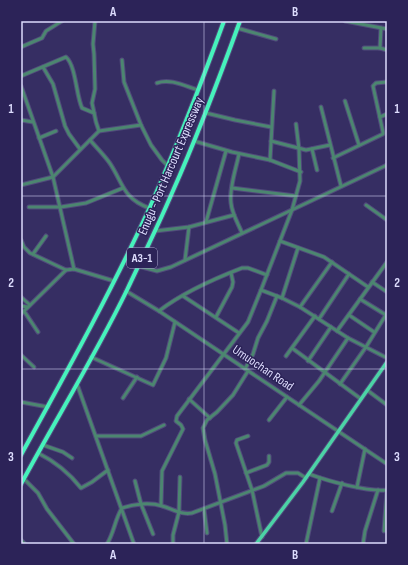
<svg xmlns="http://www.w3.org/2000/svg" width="408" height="565" viewBox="0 0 408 565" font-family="'Sofia Sans Condensed',sans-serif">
  <rect width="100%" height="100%" fill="#362e63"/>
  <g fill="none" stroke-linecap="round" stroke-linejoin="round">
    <defs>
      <g id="minor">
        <path d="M95,21L93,44L94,54L95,89L92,103L96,122L99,131"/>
        <path d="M345,21L387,29"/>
        <path d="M237,28L276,39"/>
        <path d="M21,47L42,38L46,31L62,21"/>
        <path d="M364,48H380L387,50"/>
        <path d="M380,48L381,28"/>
        <path d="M122,60L124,82L141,125L151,145L162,160L168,166"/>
        <path d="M43,67L53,84L65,126L69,134L80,149"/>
        <path d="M21,76L66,57C76,66 76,95 82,108L94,113"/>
        <path d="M157,83C170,78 185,86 198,90"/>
        <path d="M21,86L53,177L74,269"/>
        <path d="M345,101L359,145"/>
        <path d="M321,107L341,186"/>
        <path d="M206,113L235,120L271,127"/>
        <path d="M380,117L387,114"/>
        <path d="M21,120L33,122"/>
        <path d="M39,138L56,131"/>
        <path d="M90,140C96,147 103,154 109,162C123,182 122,198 149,208"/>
        <path d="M194,141L232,152L270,160L301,172"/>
        <path d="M271,141L306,150L330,145"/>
        <path d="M312,149L317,170"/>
        <path d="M239,154C236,169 229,188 231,203C232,214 238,223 242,233"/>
        <path d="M333,158L383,134V132L373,86L376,83L387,82"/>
        <path d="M270,160L274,91"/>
        <path d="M21,185L53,177L99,131L141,125"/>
        <path d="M232,188L296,196"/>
        <path d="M366,205L387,220"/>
        <path d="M29,207H61L86,203L123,188"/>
        <path d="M206,222L226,151"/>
        <path d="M155,231L189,227L234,215"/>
        <path d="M21,240L24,247L30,253L66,270"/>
        <path d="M280,241L324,257L368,287"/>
        <path d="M33,254L46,236"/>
        <path d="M185,260L189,227"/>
        <path d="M138,266L157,271L171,267L387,165"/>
        <path d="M372,282L387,292"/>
        <path d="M261,290L282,298L300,307L348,338L387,358"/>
        <path d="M126,291L159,311L387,464"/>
        <path d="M183,296L239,333"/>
        <path d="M21,297L30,305"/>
        <path d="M282,298L298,248"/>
        <path d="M360,299L386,315"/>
        <path d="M21,306L28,307"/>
        <path d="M300,307L332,262"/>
        <path d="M24,311L38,332"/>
        <path d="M159,311C181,294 216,278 242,268H248L267,275"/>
        <path d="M21,314L66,270L74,269L114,281"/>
        <path d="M349,315L374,332"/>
        <path d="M216,317L232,287L233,282L231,273"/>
        <path d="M319,319L349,274"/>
        <path d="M337,331L387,262"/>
        <path d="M292,348L361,399"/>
        <path d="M21,355L34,367"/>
        <path d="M286,356L315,316"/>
        <path d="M91,357L153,385L166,358L175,322"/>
        <path d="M308,361L331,327"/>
        <path d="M245,369L253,354L258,338L267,321L277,296"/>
        <path d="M77,384L134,544"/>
        <path d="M340,384L366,347L387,313"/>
        <path d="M367,390L387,405"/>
        <path d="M123,398L137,377"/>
        <path d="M189,399L210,418"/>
        <path d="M21,402L48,407"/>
        <path d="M299,405L319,381L348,338"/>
        <path d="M269,420L287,397"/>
        <path d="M96,436H141L164,425"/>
        <path d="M248,436L237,440L236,443L252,490L262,537"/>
        <path d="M43,445L63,452L72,458"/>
        <path d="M38,453C54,461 70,474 81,488L92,482L108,470"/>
        <path d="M246,473L267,465L269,462V456"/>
        <path d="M309,474C328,481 367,492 387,490"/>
        <path d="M24,479L38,493L47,509L74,544"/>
        <path d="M135,481L141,504L153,534"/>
        <path d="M357,487L365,449"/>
        <path d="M161,505L162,471L183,429L181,425L176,421L177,416L248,322L261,290L292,210L300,181L299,149L296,124"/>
        <path d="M204,509L207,533"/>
        <path d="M332,511L342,483"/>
        <path d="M384,531L387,491"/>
        <path d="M21,540L25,544"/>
        <path d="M107,544C114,533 115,519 122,508C134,504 150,502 162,506C173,509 181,515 192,513L264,486L286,473H298L306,478"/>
        <path d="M173,544V535L179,512L180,477"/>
        <path d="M227,544L225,525L215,474L205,440L203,428L207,420L217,412L233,395L248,371"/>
        <path d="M306,544L320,478"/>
        <path d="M363,544L365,531L378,490"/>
      </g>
      <path id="major" d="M256,544L303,482L387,362"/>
      <g id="highway">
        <path d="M21,455C66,373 111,292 150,207C177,146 201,84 224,21"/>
        <path d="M21,484C56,419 95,356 127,290C142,258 158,226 172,193C197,137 219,79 240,21"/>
      </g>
    </defs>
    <use href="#minor" stroke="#514a7c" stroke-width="5"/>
    <use href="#major" stroke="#514a7c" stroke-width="5.5"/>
    <use href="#highway" stroke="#514a7c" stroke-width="6"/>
    <use href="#minor" stroke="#4c8670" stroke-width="3"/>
    <use href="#major" stroke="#4cd3a6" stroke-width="3.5"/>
    <use href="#highway" stroke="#46f2bc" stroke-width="4"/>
  </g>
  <path fill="none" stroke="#dddcfd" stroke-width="1" stroke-opacity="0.55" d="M204,21V544M21,196H387M21,369H387"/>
  <g text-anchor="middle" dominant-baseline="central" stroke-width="3" stroke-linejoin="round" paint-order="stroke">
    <rect fill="#2c2358" stroke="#a8a4cc" stroke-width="1" x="127" y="248" width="30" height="20" rx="3"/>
    <g font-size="12" font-weight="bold" fill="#dddcfd">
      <text x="142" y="258">A3-1</text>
    </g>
    <g font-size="13" fill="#dddcfd" stroke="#2c2358">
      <text transform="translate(171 166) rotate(-67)">Enugu - Port Harcourt Expressway</text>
      <text transform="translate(263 368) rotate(34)">Umuochan Road</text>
    </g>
  </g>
  <rect width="408" height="565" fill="none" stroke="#2c2358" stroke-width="44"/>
  <rect x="22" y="22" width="364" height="521" fill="none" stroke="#dddcfd" stroke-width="1.5"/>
  <g font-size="13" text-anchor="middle" font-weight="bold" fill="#dddcfd">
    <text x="113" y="16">A</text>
    <text x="295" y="16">B</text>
    <text x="11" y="113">1</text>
    <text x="397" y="113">1</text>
    <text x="11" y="287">2</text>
    <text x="397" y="287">2</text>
    <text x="11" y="461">3</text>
    <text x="397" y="461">3</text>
    <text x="113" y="559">A</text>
    <text x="295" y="559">B</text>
  </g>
</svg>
